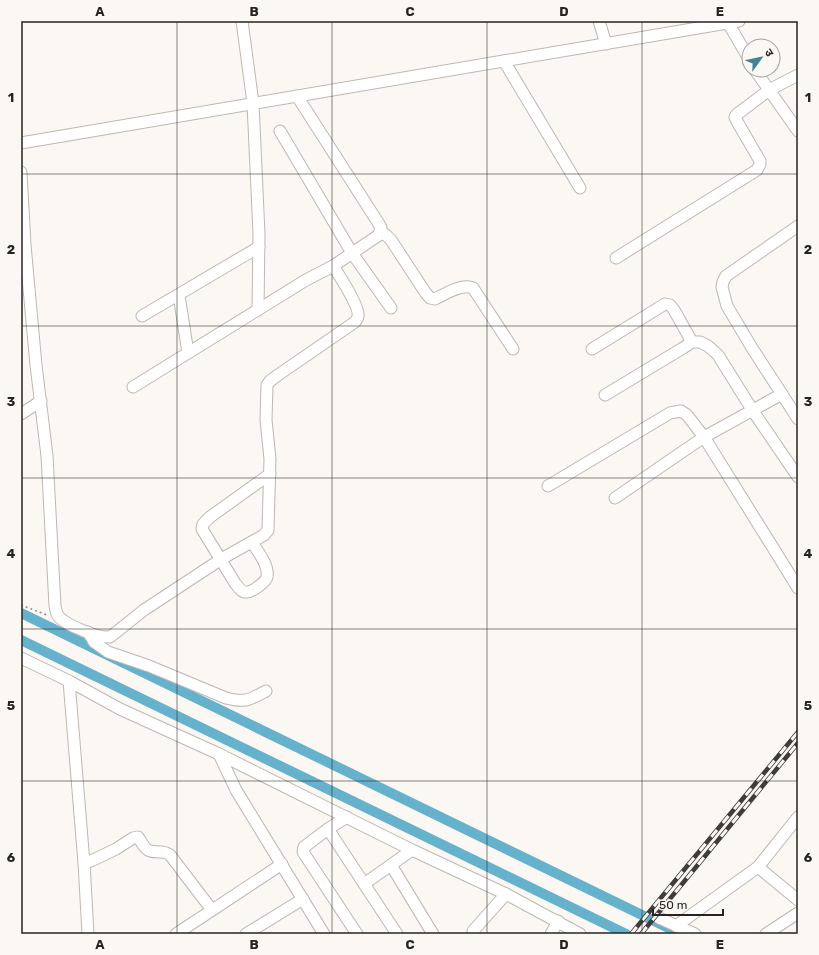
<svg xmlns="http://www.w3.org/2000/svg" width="819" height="955" viewBox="0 0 819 955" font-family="Rubik,'Noto Sans Devanagari',sans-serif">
  <rect width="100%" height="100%" fill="#fbf7f3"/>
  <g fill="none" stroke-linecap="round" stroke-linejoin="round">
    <g stroke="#66b1cc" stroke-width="10">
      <path d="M21,613L681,934"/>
      <path d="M21,640L626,934"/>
    </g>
    <defs>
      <g id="minor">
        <path d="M242,21L253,103L259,234L258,310"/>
        <path d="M599,21L606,44"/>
        <path d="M727,21L749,59"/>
        <path d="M504,61L580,188"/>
        <path d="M755,70L798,131"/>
        <path d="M280,131L352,253L391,308"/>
        <path d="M21,143L739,21"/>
        <path d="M21,172L25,245L36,365L47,456L55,606C56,610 56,614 59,617C68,626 98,638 110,637L144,610L223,558L264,535L268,530L270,459L266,420L267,385L270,381L278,375L355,322C356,320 358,319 358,316C360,307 339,275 333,266"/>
        <path d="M798,226L726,276L723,282L722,287L727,306L752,348L798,419"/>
        <path d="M380,231L386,235L391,240L425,292L430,298L435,299C445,294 462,283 473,288L513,349"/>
        <path d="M616,258L757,170L760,164V161L738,123L735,117L736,115L769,90L798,75"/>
        <path d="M179,295L188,353"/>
        <path d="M142,316L259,247"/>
        <path d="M592,349L665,304L670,305L674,310L692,342"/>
        <path d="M133,387L306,280L333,266L379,235L381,228L379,224L297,96"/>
        <path d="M605,395L683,348L692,342H700L708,346L718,355L753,411L798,477"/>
        <path d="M21,414L41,401"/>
        <path d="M548,486L670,413L681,411L687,415L704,437L798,588"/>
        <path d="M615,498L704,437L782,394"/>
        <path d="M252,542C258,552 269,565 267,577C266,582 252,592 247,592C242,593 238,587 235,583L202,529L203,524L210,517L270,474"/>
        <path d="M88,632L94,642L108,652L149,666L226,698C246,703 249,700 266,691"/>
        <path d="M21,658L69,681L120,709L219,754L412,850L506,894L580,934"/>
        <path d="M69,681L84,863L88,934"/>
        <path d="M219,754L236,790L324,934"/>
        <path d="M347,817L328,829L397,934"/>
        <path d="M328,829L304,847L303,852L357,934"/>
        <path d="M84,863L93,860L116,849L133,838L138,837C141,841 144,848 148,850C154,854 162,849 170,855L212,910"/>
        <path d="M391,865L433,934"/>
        <path d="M758,867L798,900"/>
        <path d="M364,884L412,850"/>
        <path d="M659,918L695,934"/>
        <path d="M676,926L758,867L798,817"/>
        <path d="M473,931L506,894"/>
        <path d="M176,934L282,864"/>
        <path d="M246,934L303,899"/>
        <path d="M551,934L558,921"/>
        <path d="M766,934L798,913"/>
      </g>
    </defs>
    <use href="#minor" stroke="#bcb8b4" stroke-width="13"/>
    <path stroke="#8f8d8a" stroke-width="1.5" stroke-dasharray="2 3" stroke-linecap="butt" d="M21,605L47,615"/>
    <use href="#minor" stroke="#fff" stroke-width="11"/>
    <defs>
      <g id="rail">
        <path d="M631,934L798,732"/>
        <path d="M641,934L798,743"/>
      </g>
    </defs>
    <use href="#rail" stroke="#3e3d3b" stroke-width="4.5"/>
    <use href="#rail" stroke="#fbf7f3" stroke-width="3" stroke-dasharray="9" stroke-linecap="butt"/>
  </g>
  <path fill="none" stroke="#252422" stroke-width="1" stroke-opacity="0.55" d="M177,21V934M332,21V934M487,21V934M642,21V934M21,174H798M21,326H798M21,478H798M21,629H798M21,781H798"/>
  <rect width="819" height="955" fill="none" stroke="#fbf7f3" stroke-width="44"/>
  <g transform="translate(761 58) rotate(57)"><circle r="19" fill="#fbf7f3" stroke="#a5a39f"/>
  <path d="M0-3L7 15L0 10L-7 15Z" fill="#448198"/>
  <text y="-6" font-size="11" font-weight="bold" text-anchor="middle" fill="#252422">उ</text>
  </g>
  <path d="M653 909v6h70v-6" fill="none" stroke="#252422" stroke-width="2"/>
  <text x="659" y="909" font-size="12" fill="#252422" stroke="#fbf7f3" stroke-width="3" paint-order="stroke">50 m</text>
  <rect x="22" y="22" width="775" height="911" fill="none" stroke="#252422" stroke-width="1.5"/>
  <g font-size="13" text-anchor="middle" font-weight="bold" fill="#252422">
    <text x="100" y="16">A</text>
    <text x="254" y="16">B</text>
    <text x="410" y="16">C</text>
    <text x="564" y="16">D</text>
    <text x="720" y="16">E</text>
    <text x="11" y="102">1</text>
    <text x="808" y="102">1</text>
    <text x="11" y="254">2</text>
    <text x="808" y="254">2</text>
    <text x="11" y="406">3</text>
    <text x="808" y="406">3</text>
    <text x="11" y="558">4</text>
    <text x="808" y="558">4</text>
    <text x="11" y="710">5</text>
    <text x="808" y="710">5</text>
    <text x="11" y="862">6</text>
    <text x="808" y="862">6</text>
    <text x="100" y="949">A</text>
    <text x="254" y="949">B</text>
    <text x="410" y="949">C</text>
    <text x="564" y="949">D</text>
    <text x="720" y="949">E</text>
  </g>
</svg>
